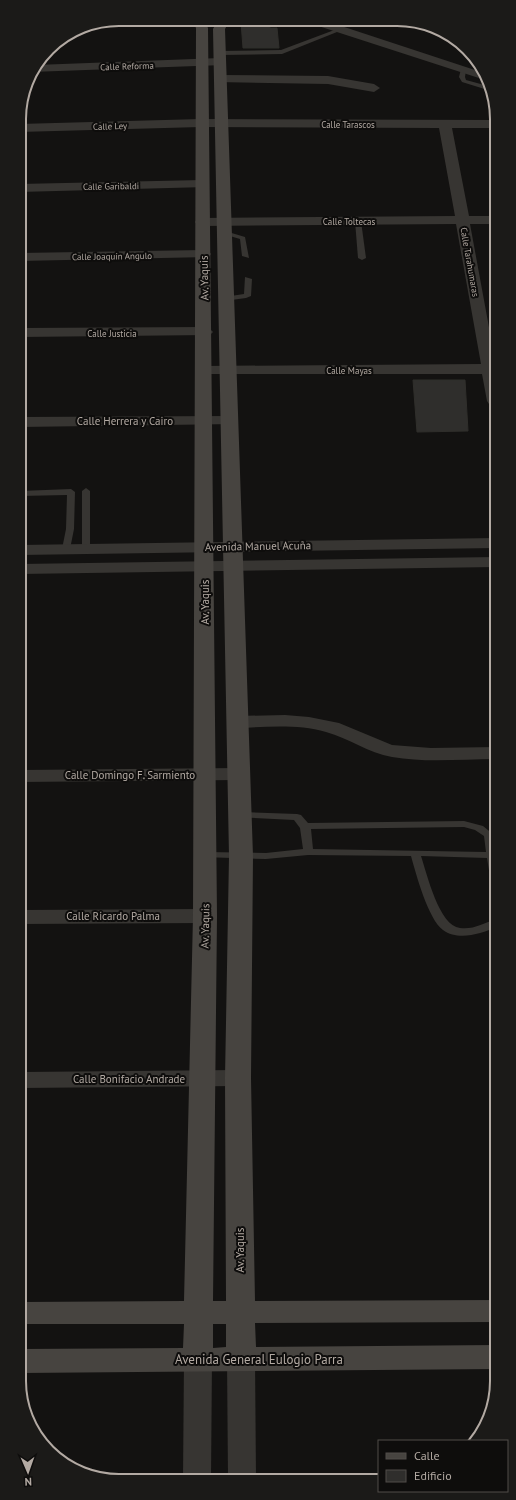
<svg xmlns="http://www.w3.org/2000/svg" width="516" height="1500" viewBox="0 0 516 1500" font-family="'PT Sans',sans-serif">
  <rect width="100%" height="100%" fill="#131211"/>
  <g fill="#2f2e2c" stroke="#2f2e2b">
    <path d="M241,22H269L270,28H277L279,48H243Z"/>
    <path d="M413,380H465L468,431L417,432Z"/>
  </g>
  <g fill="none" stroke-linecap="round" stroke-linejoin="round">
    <g fill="#373532" fill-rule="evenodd">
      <path d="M356,21H366L363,23Z"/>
      <path d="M337,29L342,30L282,54L220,55L217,53L220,51L281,50Z"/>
      <path d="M461,69L466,70L465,77L466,80L488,86L491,91L462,82L459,77Z"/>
      <path d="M358,219L361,221L366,258L362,260L358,258L355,221Z"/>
      <path d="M225,231L245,237L249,258L242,256L240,239L223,234V232Z"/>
      <path d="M245,277L252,279L251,296L246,298L224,301V297L244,294Z"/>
      <path d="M86,488L90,491V549L86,552L82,549V491Z"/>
      <path d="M71,489L75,492L74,529L70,549L66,552L62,549L66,529L67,495L20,496V491Z"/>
      <path d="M240,812L297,814L301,815L308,823L464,821L483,826L494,835L496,847V886L491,883L487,858L421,856C427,874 439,926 460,928C473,930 484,923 496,919V927C481,934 458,941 443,930C428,919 416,874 411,856L308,855L266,859L201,857L200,855L201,853L205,852L266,853L303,849L300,828L294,820L236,817L235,815L236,813ZM464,827L475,830L484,836L486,852L313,849L311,829Z"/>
    </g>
    <g fill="#373532" fill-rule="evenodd">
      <path d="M304,20H323L481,72L485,80L306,22Z"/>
      <path d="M220,58L226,62L224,65L31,72L36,65Z"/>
      <path d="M220,75L328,76L374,84L380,88L374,92L328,84L216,82L214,79Z"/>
      <path d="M201,119L495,120V128H452L469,216H495V224H470L495,360V406L489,404L487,401L482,374H197L195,371L197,368L203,366L481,364L456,224L202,226L197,225L195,222L197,219L202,218L455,216L439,128L201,127L19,132V124Z"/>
      <path d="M202,180L207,181L209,184L207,187L19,192V184Z"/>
      <path d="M204,250L209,251L211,254L209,257L19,261V253Z"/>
      <path d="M205,327L210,329L213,332L210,335L20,337V328Z"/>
      <path d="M230,416L236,418L238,421L236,424L20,427V417Z"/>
      <path d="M496,538V548L20,555V545Z"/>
      <path d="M496,557V567L20,574V564Z"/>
      <path d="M285,715L309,717L339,723L392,745L431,748L496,747V759C462,759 426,763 392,757C368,753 349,738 326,732C298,724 267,727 238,728L231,726L228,722L231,718L238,716Z"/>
      <path d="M239,768L246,770L249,774L246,778L239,780L20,782V770Z"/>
      <path d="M205,909L213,911L216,916L213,921L205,923L20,924V910Z"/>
      <path d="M238,1070L246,1072L250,1078L246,1084L238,1086L21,1088V1072Z"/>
      <path d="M198,1348L208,1351L212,1359L211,1479H183L184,1359L188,1351Z"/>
      <path d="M241,1348L251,1351L255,1359L256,1479H228L227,1359L231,1351Z"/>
    </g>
    <path fill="#474440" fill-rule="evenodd" d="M192,20H204L208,28L217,916L213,1301H226L225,1078L229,856L213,29L218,20H230L225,29L253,856L251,1078L255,1301L497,1300V1322L255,1323L256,1347L497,1345V1369L21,1373V1349L183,1348L184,1324H21V1302L184,1301L193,916L196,28ZM213,1324H226V1347L213,1348Z"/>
  </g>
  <g text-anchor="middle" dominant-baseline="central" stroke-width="4" stroke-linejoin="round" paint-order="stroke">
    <g font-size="9" fill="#b3aaa3" stroke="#0e0d0c">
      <text transform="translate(127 66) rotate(-2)">Calle Reforma</text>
      <text x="348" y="124">Calle Tarascos</text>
      <text transform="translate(110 126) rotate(-2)">Calle Ley</text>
      <text transform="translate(111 186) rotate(-1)">Calle Garibaldi</text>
      <text x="349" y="221">Calle Toltecas</text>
      <text transform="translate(112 256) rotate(-1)">Calle Joaquín Angulo</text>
      <text transform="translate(470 262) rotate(80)">Calle Tarahumaras</text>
      <text x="112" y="333">Calle Justicia</text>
      <text x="349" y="370">Calle Mayas</text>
    </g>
    <g font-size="11" fill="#b3aaa3" stroke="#0e0d0c">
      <text transform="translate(204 278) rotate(-91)">Av. Yaquis</text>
      <text x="125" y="421">Calle Herrera y Cairo</text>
      <text transform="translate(258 546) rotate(-1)">Avenida Manuel Acuña</text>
      <text transform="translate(205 602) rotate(-90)">Av. Yaquis</text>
      <text x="130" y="775">Calle Domingo F. Sarmiento</text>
      <text x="113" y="916">Calle Ricardo Palma</text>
      <text transform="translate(205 926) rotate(-89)">Av. Yaquis</text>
      <text x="129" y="1079">Calle Bonifacio Andrade</text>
      <text transform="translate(240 1250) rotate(-90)">Av. Yaquis</text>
    </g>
    <g font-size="13" fill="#b3aaa3" stroke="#0e0d0c">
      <text x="259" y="1359">Avenida General Eulogio Parra</text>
    </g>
  </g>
  <path d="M0 0H516V1500H0ZM119 26H397A93 93 0 0 1 490 119V1381A93 93 0 0 1 397 1474H119A93 93 0 0 1 26 1381V119A93 93 0 0 1 119 26Z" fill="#1b1a18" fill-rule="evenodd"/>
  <path fill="none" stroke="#b3aaa3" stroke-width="2" d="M119 26H397A93 93 0 0 1 490 119V1381A93 93 0 0 1 397 1474H119A93 93 0 0 1 26 1381V119A93 93 0 0 1 119 26Z"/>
  <rect x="378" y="1440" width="130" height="52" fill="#0e0d0c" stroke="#504c48"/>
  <rect x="386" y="1453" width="20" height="6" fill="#474440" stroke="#504c48"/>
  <text x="414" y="1460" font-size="12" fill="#b3aaa3">Calle</text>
  <rect x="386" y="1470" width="20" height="12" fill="#2f2e2c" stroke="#504c48"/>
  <text x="414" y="1480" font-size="12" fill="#b3aaa3">Edificio</text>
  <g transform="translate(28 1472) rotate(178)" stroke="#0e0d0c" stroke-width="3" paint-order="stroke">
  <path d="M0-3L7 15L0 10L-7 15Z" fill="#b3aaa3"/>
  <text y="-6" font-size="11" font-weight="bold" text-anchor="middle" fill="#b3aaa3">N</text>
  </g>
</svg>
